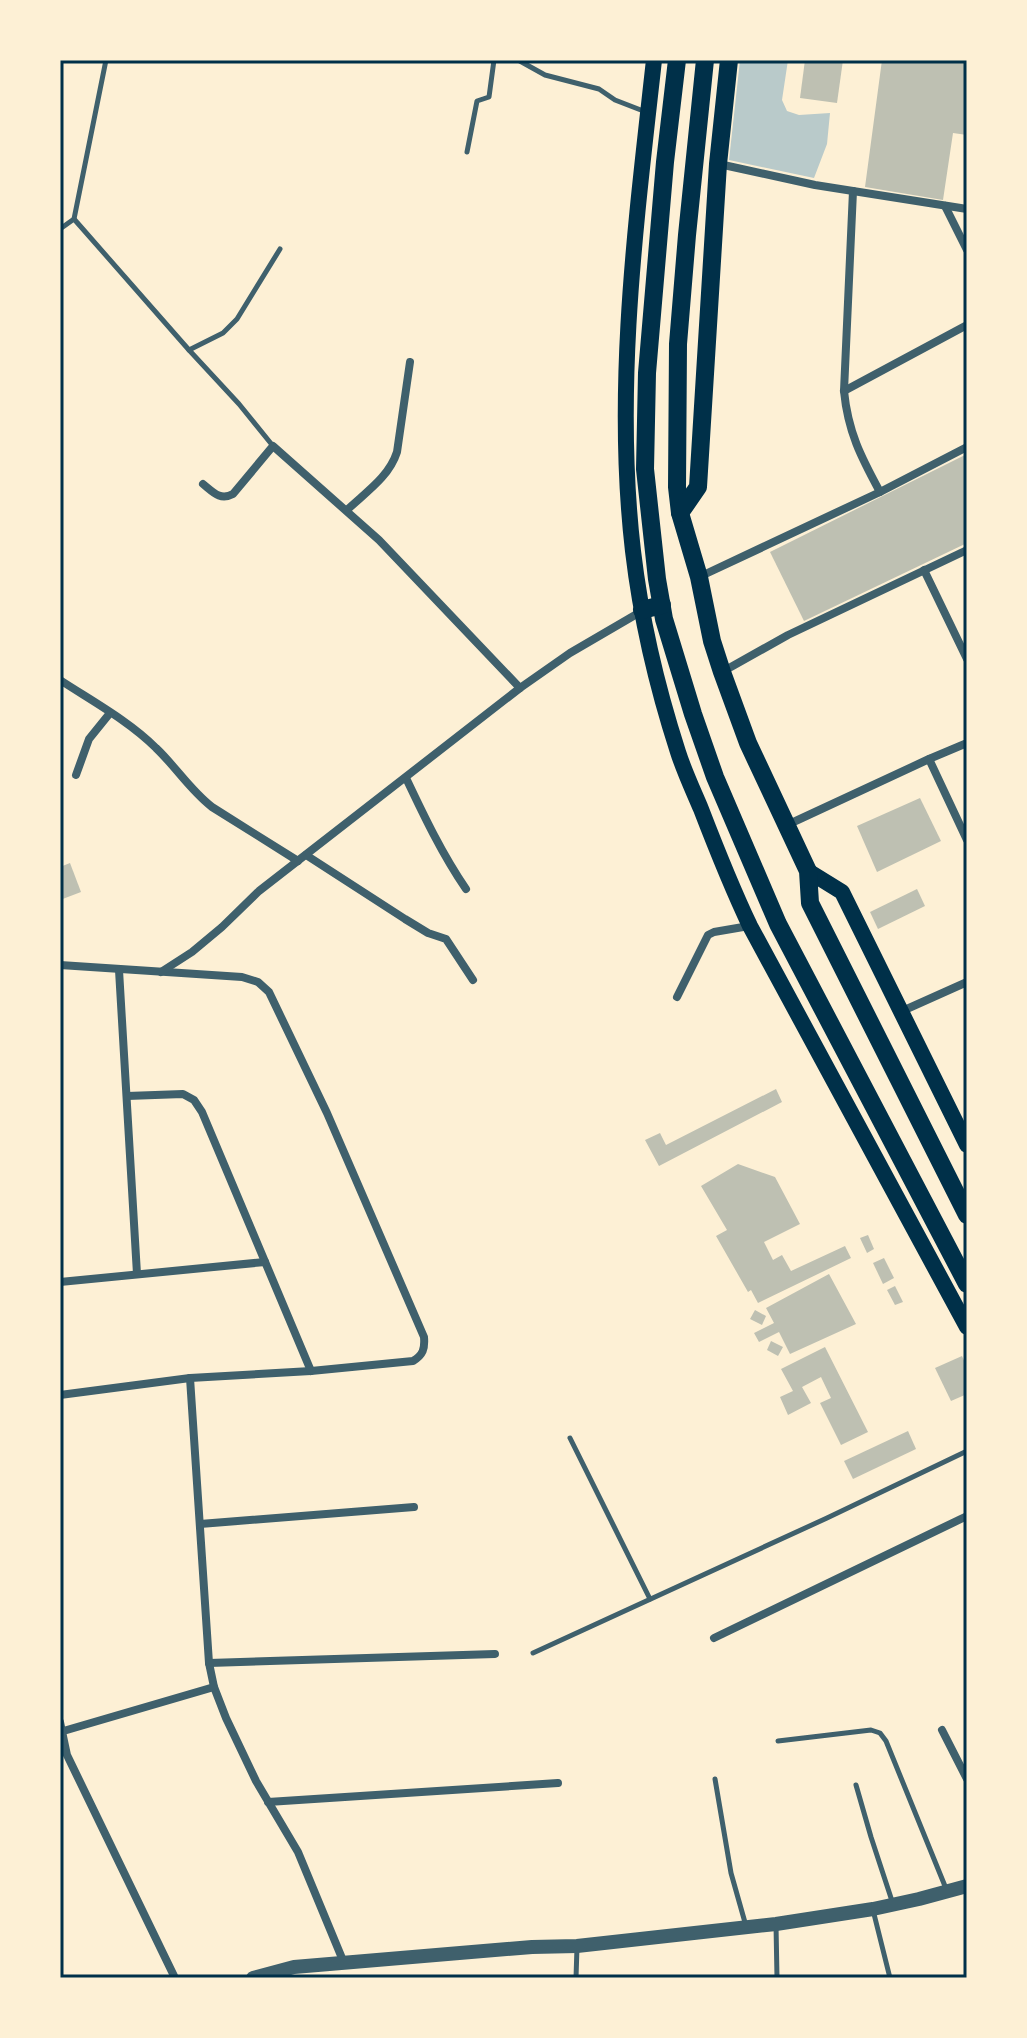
<svg xmlns="http://www.w3.org/2000/svg" width="1027" height="2038" viewBox="0 0 1027 2038" font-family="'Fira Sans',sans-serif">
  <rect width="100%" height="100%" fill="#fdf0d5"/>
  <path fill="#b9caca" d="M740,60H788L782,100L787,111L799,115L830,113L827,144L814,178L729,160Z"/>
  <g fill="#bec0b2">
    <path d="M805,60H843L837,103L800,98Z"/>
    <path d="M882,60H967V135L953,133L943,200L865,187Z"/>
    <path d="M967,454V543L804,621L770,552Z"/>
    <path d="M920,798L941,841L877,872L857,826Z"/>
    <path d="M70,863L81,892L60,900V867Z"/>
    <path d="M917,889L925,906L878,929L870,912Z"/>
    <path d="M776,1089L782,1102L659,1166L645,1140L660,1133L666,1145Z"/>
    <path d="M738,1164L775,1177L800,1224L764,1242L773,1260L782,1255L791,1271L845,1246L851,1258L758,1303L751,1290L748,1292L716,1236L727,1230L701,1186Z"/>
    <path d="M868,1235L874,1249L867,1253L860,1238Z"/>
    <path d="M884,1258L894,1278L883,1284L873,1263Z"/>
    <path d="M829,1274L856,1324L790,1354L779,1332L759,1342L754,1333L774,1323L766,1308Z"/>
    <path d="M895,1286L903,1302L895,1305L887,1290Z"/>
    <path d="M755,1310L766,1316L762,1325L750,1319Z"/>
    <path d="M771,1341L783,1347L778,1356L767,1350Z"/>
    <path d="M825,1347L868,1432L841,1445L820,1403L831,1398L821,1377L802,1387L811,1403L788,1415L780,1397L793,1391L781,1369Z"/>
    <path d="M962,1356L967,1367V1394L951,1401L935,1368Z"/>
    <path d="M908,1431L916,1449L853,1479L844,1461Z"/>
  </g>
  <g fill="none" stroke-linecap="round" stroke-linejoin="round">
    <g stroke="#3f606c" stroke-width="5">
      <path d="M518,60L545,75L599,89L615,100L646,112"/>
      <path d="M467,152L477,101L489,97L494,60"/>
      <path d="M74,219L189,350"/>
      <path d="M60,229L74,219L106,60"/>
      <path d="M273,446L239,404L189,350L223,333L237,319L280,249"/>
      <path d="M570,1438L650,1599"/>
      <path d="M533,1653L827,1518L967,1451"/>
      <path d="M778,1741L871,1730L880,1733L886,1741L947,1891"/>
      <path d="M715,1779L731,1873L746,1926"/>
      <path d="M856,1785L871,1837L893,1904"/>
      <path d="M873,1910L890,1978"/>
      <path d="M776,1925L777,1978"/>
      <path d="M576,1978L577,1947"/>
    </g>
    <g stroke="#3f606c" stroke-width="8">
      <path d="M719,164L815,185L967,209"/>
      <path d="M853,191L844,391C848,432 861,457 880,492"/>
      <path d="M945,206L967,250"/>
      <path d="M844,391L967,325"/>
      <path d="M203,484C213,492 220,501 233,494L273,446L379,540L520,688"/>
      <path d="M347,510C366,492 389,477 397,452L410,362"/>
      <path d="M924,570L967,659"/>
      <path d="M699,577L880,492L967,447"/>
      <path d="M722,672L788,635L967,550"/>
      <path d="M60,680C92,701 129,721 156,748C176,767 190,790 212,807L298,861"/>
      <path d="M929,759L967,840"/>
      <path d="M76,775L89,739L110,713"/>
      <path d="M406,778C424,816 442,854 466,889"/>
      <path d="M787,825L929,759L967,743"/>
      <path d="M306,855L405,919L428,933L446,939L473,980"/>
      <path d="M60,965L242,977L258,982L269,992L327,1113L424,1337C425,1349 423,1355 413,1361L311,1371L190,1378L60,1395"/>
      <path d="M119,970L137,1274"/>
      <path d="M161,972L192,952L222,927L259,891L520,688L570,653L642,611"/>
      <path d="M677,997L708,935L714,932L749,926"/>
      <path d="M900,1012L967,982"/>
      <path d="M127,1096L183,1094L194,1100L202,1112L311,1371"/>
      <path d="M60,1282L265,1262"/>
      <path d="M190,1378L209,1663L214,1687L226,1718L256,1781L298,1852L344,1963"/>
      <path d="M200,1524L414,1507"/>
      <path d="M714,1638L967,1516"/>
      <path d="M209,1663L495,1654"/>
      <path d="M60,1722L67,1755L175,1978"/>
      <path d="M942,1730L967,1779"/>
      <path d="M60,1732L214,1687"/>
      <path d="M268,1802L558,1783"/>
    </g>
    <path stroke="#3f606c" stroke-width="14" d="M253,1978L294,1967L532,1947L577,1946L776,1924L873,1909L919,1899L967,1886"/>
    <g stroke="#003049" stroke-width="16">
      <path d="M654,60C636,222 614,388 633,551C641,619 657,687 678,752C684,771 693,790 701,809C716,848 732,888 750,926L967,1327"/>
      <path d="M808,871L842,892L967,1145"/>
    </g>
    <g stroke="#003049" stroke-width="18">
      <path d="M677,60L665,162L647,373L645,469L657,579L664,619L693,714L715,777L778,924L967,1284"/>
      <path d="M705,60L687,235L678,344L677,487L680,513L699,577L712,641L722,672L748,743L808,871L810,903L967,1215"/>
      <path d="M680,513L698,487L718,164L729,60"/>
      <path d="M642,610L662,605"/>
    </g>
  </g>
  <rect width="1027" height="2038" fill="none" stroke="#fdf0d5" stroke-width="124"/>
  <rect x="62" y="62" width="903" height="1914" fill="none" stroke="#003049" stroke-width="3"/>
</svg>
